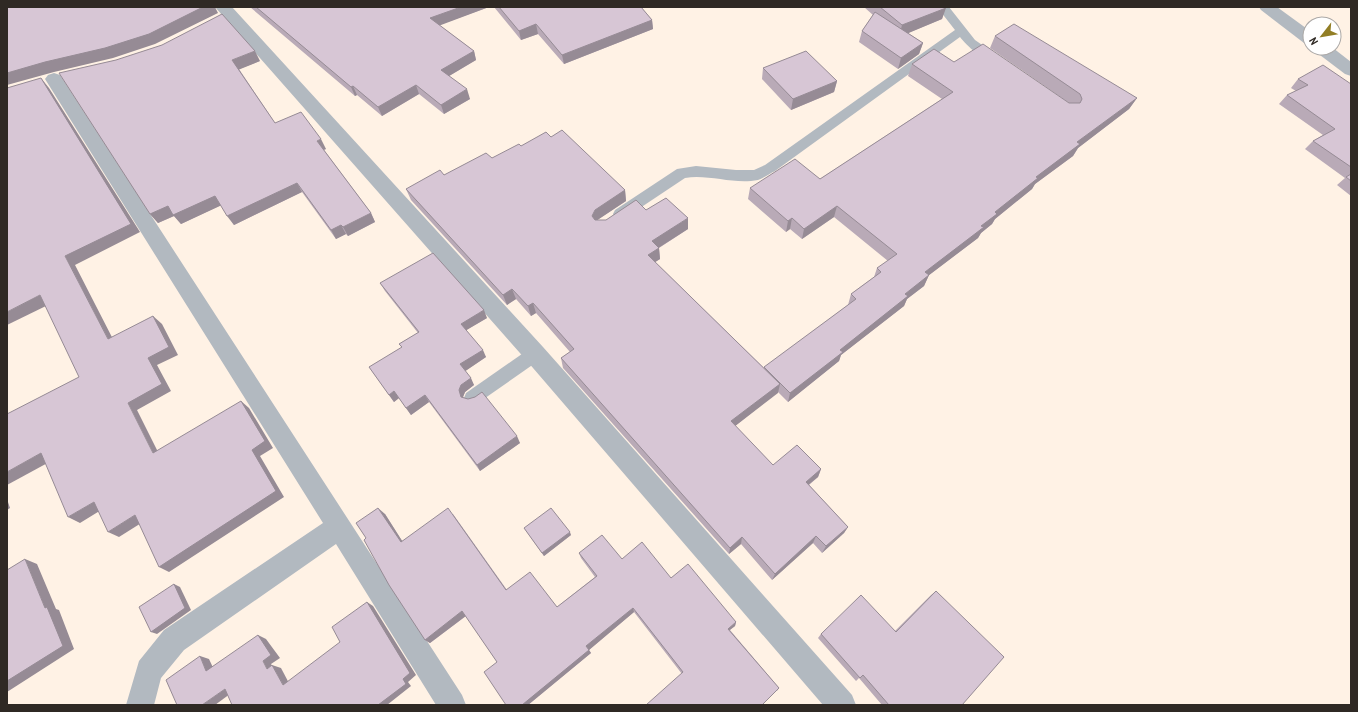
<svg xmlns="http://www.w3.org/2000/svg" width="1358" height="712" viewBox="0 0 1358 712" font-family="'Archivo Narrow',sans-serif">
  <rect width="100%" height="100%" fill="#fff2e5"/>
  <g fill="none" stroke-linecap="round" stroke-linejoin="round">
    <g fill="#b2b9c0" fill-rule="evenodd">
      <path d="M937,7H949L975,40L998,56L1000,59L998,62C987,65 967,46 960,37L775,171C769,174 764,178 758,180C734,185 709,174 685,178L625,218L620,219L615,218L613,214L615,210L677,169L696,166L736,170H754L765,165L955,30Z"/>
      <path d="M535,347L541,349L543,354L541,359L478,403L472,405L466,403L464,398L466,393L529,349Z"/>
    </g>
    <g fill="#b2b9c0" fill-rule="evenodd">
      <path d="M215,7H232L543,347L852,695L856,705H823L527,361Z"/>
      <path d="M54,73L60,75L462,695L466,705H436L336,544L184,650L161,678L154,705H126L139,661L164,630L323,523L45,79L48,75Z"/>
    </g>
    <g fill="#b2b9c0" fill-rule="evenodd">
      <path d="M1259,7H1277L1310,31V44L1304,43L1261,10Z"/>
      <path d="M1314,48H1333L1351,62V76L1345,74L1316,52Z"/>
    </g>
  </g>
  <g fill="#b9aab7">
    <path d="M250,7H489L439,25L474,51L476,60L449,76L470,99L444,114L419,94L382,116L357,95L355,96Z"/>
    <path d="M494,7H641L652,20L653,29L564,64L538,34L521,40Z"/>
    <path d="M864,7H945L942,19L908,33L923,43L919,54L898,69L859,42L862,31L873,15Z"/>
    <path d="M995,36L1137,98L1129,109L1078,148L1073,156L1035,184L1032,189L995,219L992,224L981,233L978,238L929,275L924,286L907,299L904,306L841,355L839,361L788,402L778,392L735,426L773,465L821,469L818,477L809,485L848,527L844,533L822,553L813,543L772,580L741,544L729,554L563,368L561,358L570,352L536,313L531,316L516,299L507,305L411,200L406,189L492,158L521,146L551,137L625,190L626,201L597,220H606L646,210L688,229L659,248L660,259L655,262L764,368L848,305L851,294L874,277L877,268L888,261L834,217L802,239L790,229L786,232L748,199L750,188L820,179L942,99L908,76L912,64L954,62L1069,103L990,48Z"/>
    <path d="M260,61L239,69L275,123L326,149L324,150L371,213L375,222L348,236L346,234L336,239L302,192L234,225L221,205L181,224L174,216L158,223L150,214L59,73Z"/>
    <path d="M763,68L837,81L834,92L791,110L762,79Z"/>
    <path d="M1298,79L1351,84V196L1337,185L1345,178L1305,149L1313,141L1323,135L1279,104L1287,95L1296,91L1291,88Z"/>
    <path d="M380,283L487,318L466,330L486,357L465,371L474,385L465,392L463,397L520,443L480,471L429,402L411,415L399,398L394,402L369,367L402,348L399,344L418,333L385,291Z"/>
    <path d="M385,514L402,541L453,514L507,590L557,607L595,577L581,558L579,553L622,559L671,578L736,622L735,626L730,630L779,688L777,691L682,674L634,612L589,650L591,653L528,705H506L497,662L466,616L430,643L425,640L366,538Z"/>
    <path d="M524,528L571,535L544,556Z"/>
    <path d="M936,591L962,705H882L859,678L856,681L818,638L821,634L895,631L931,595Z"/>
  </g>
  <g fill="#968b95">
    <path d="M203,7H215L218,13L155,44L113,58L54,72L7,85V73Z"/>
    <path d="M461,7H489L433,28L430,18Z"/>
    <path d="M946,8L942,19L899,37L902,25Z"/>
    <path d="M652,20L653,29L564,64L562,55Z"/>
    <path d="M536,24L538,34L521,40L519,31Z"/>
    <path d="M923,43L919,54L898,69L901,58Z"/>
    <path d="M255,51L260,61L238,70L232,60Z"/>
    <path d="M474,51L476,60L444,79L441,70Z"/>
    <path d="M41,78L49,88L140,232L75,265L117,347L108,339L65,256Z"/>
    <path d="M837,81L834,92L791,110L793,99Z"/>
    <path d="M416,85L419,94L382,116L378,107Z"/>
    <path d="M353,86L357,95L355,96L351,87Z"/>
    <path d="M467,89L470,99L444,114L441,105Z"/>
    <path d="M1137,98L1129,109L1078,148L1073,156L1035,184L1032,189L995,219L992,224L981,233L978,238L920,282L925,272L981,226L995,212L1077,142Z"/>
    <path d="M321,139L326,149L323,150L317,141Z"/>
    <path d="M297,183L302,192L234,225L227,216Z"/>
    <path d="M625,190L626,201L596,221L594,227L592,216L595,210Z"/>
    <path d="M215,196L222,205L181,224L174,216L158,223L150,214L168,206Z"/>
    <path d="M837,206L834,217L802,239L804,229Z"/>
    <path d="M371,213L375,222L348,236L343,227Z"/>
    <path d="M688,218V229L652,252V241Z"/>
    <path d="M792,218L790,229L786,232L788,221Z"/>
    <path d="M341,225L346,234L336,239L331,230Z"/>
    <path d="M659,248L660,259L649,266L648,255Z"/>
    <path d="M929,275L924,286L907,299L904,306L841,355L839,361L788,402L790,393L905,294Z"/>
    <path d="M512,289L516,299L507,305L503,295Z"/>
    <path d="M40,295L50,304L7,325V312Z"/>
    <path d="M533,303L536,313L531,316L528,306Z"/>
    <path d="M484,310L487,318L465,331L461,324Z"/>
    <path d="M153,316L162,324L178,355L157,365L171,391L137,410L162,460L153,453L128,403L148,358Z"/>
    <path d="M483,350L486,357L464,372L460,364Z"/>
    <path d="M471,378L474,385L465,392L463,397H461L459,390L461,385Z"/>
    <path d="M780,384L778,393L730,430L731,421Z"/>
    <path d="M394,391L399,398L394,402L389,395Z"/>
    <path d="M425,395L429,402L411,415L406,408Z"/>
    <path d="M241,401L249,408L273,448L260,456L284,497L169,572L159,567L252,450Z"/>
    <path d="M517,436L520,443L480,471L477,465Z"/>
    <path d="M41,453L53,460L7,485V472Z"/>
    <path d="M821,469L818,477L803,489L806,482Z"/>
    <path d="M7,499L10,508L7,510Z"/>
    <path d="M94,502L106,507L80,523L68,517Z"/>
    <path d="M378,508L385,514L406,547L401,542Z"/>
    <path d="M135,515L146,520L119,537L108,532Z"/>
    <path d="M848,527L844,533L822,553L826,546Z"/>
    <path d="M570,532L571,535L544,556L542,553Z"/>
    <path d="M816,536L813,543L772,580L775,574Z"/>
    <path d="M742,537L741,544L729,554L730,548Z"/>
    <path d="M25,559L37,564L56,609L59,610L74,649L7,692V681L45,608Z"/>
    <path d="M174,584L180,587L191,610L157,634L151,632Z"/>
    <path d="M367,602L373,606L416,675L408,682L411,686L387,705H378L403,679Z"/>
    <path d="M633,608L634,612L589,650L591,653L528,705H522L586,646Z"/>
    <path d="M462,611L467,615L430,643L425,640Z"/>
    <path d="M736,622L735,626L727,632L728,629Z"/>
    <path d="M258,635L266,639L280,658L271,664L275,672L267,669L263,661Z"/>
    <path d="M200,656L209,659L216,674L206,671Z"/>
    <path d="M272,665L281,668L291,687L283,685Z"/>
    <path d="M225,689L234,691L215,705H202Z"/>
  </g>
  <g fill="#d7c6d5" stroke="#968b95">
    <path d="M7,7H203L149,34L105,48L45,62L7,73Z"/>
    <path d="M256,7H461L430,18L474,51L441,70L467,89L441,105L416,85L378,107L353,86L351,87Z"/>
    <path d="M499,7H641L652,20L562,55L536,24L519,31Z"/>
    <path d="M880,7H945L946,8L902,25Z"/>
    <path d="M875,12L923,43L901,58L862,31Z"/>
    <path d="M222,14L255,51L232,60L275,123L301,112L321,139L317,141L371,213L343,227L341,225L331,230L297,183L227,216L215,196L173,215L168,206L150,214L59,73L116,60L162,45Z"/>
    <path d="M1014,24L1137,98L1077,142L1080,144L1036,177L1038,178L995,212L997,214L981,226L984,227L925,272L929,275L905,294L908,296L840,350L843,352L790,393L764,367L856,299L851,294L881,272L877,268L897,254L837,206L804,229L792,218L788,221L750,188L795,159L820,179L953,92L912,64L934,49L954,62L983,44L1069,103H1080L1082,99L1080,94L995,36Z"/>
    <path d="M806,51L837,81L793,99L763,68Z"/>
    <path d="M1323,65L1351,84V167L1313,141L1335,129L1287,95L1308,85L1298,79Z"/>
    <path d="M41,78L131,224L65,256L108,339L153,316L169,347L148,358L162,384L128,403L153,453L241,401L265,441L252,450L276,491L159,567L135,515L108,532L94,502L68,517L41,453L7,472V414L79,377L40,295L7,312V88Z"/>
    <path d="M562,130L625,190L595,210L592,216L595,220H606L636,200L646,210L666,198L688,218L652,241L659,248L648,255L780,384L731,421L773,465L797,445L821,469L806,482L848,527L826,546L816,536L775,574L742,537L730,548L561,358L574,349L533,303L528,306L512,289L503,295L406,189L440,170L444,175L486,153L492,158L519,144L521,146L546,132L551,137Z"/>
    <path d="M1351,174V181L1346,177Z"/>
    <path d="M433,253L484,310L461,324L483,350L460,364L471,378L461,385L459,390L461,397L468,399L475,397L482,392L517,436L477,465L425,395L406,408L394,391L389,395L369,367L402,347L399,344L419,332L380,283Z"/>
    <path d="M378,508L401,542L448,508L506,590L530,572L557,607L597,576L579,553L602,535L622,559L642,542L671,578L688,564L736,622L728,629L779,688L762,705H646L683,672L633,608L586,646L589,650L522,705H506L484,672L497,662L462,611L425,640L389,585L364,540L366,538L356,523Z"/>
    <path d="M551,508L570,532L542,553L524,528Z"/>
    <path d="M25,559L45,608L47,607L63,646L7,681V570Z"/>
    <path d="M174,584L185,608L151,632L139,607Z"/>
    <path d="M936,591L1004,657L962,705H889L863,675L860,678L821,634L861,595L896,632Z"/>
    <path d="M367,602L410,673L403,679L406,684L378,705H232L225,689L202,705H177L166,680L200,656L206,671L258,635L271,655L263,661L267,669L272,665L283,685L340,642L332,627Z"/>
  </g>
  <rect width="1358" height="712" fill="none" stroke="#2f2924" stroke-width="16"/>
  <g transform="translate(1322 36) rotate(239)"><circle r="19" fill="#ffffff" stroke="#aca9a7"/>
  <path d="M0-3L7 15L0 10L-7 15Z" fill="#927e25"/>
  <text y="-6" font-size="11" font-weight="bold" text-anchor="middle" fill="#2f2924">N</text>
  </g>
</svg>
